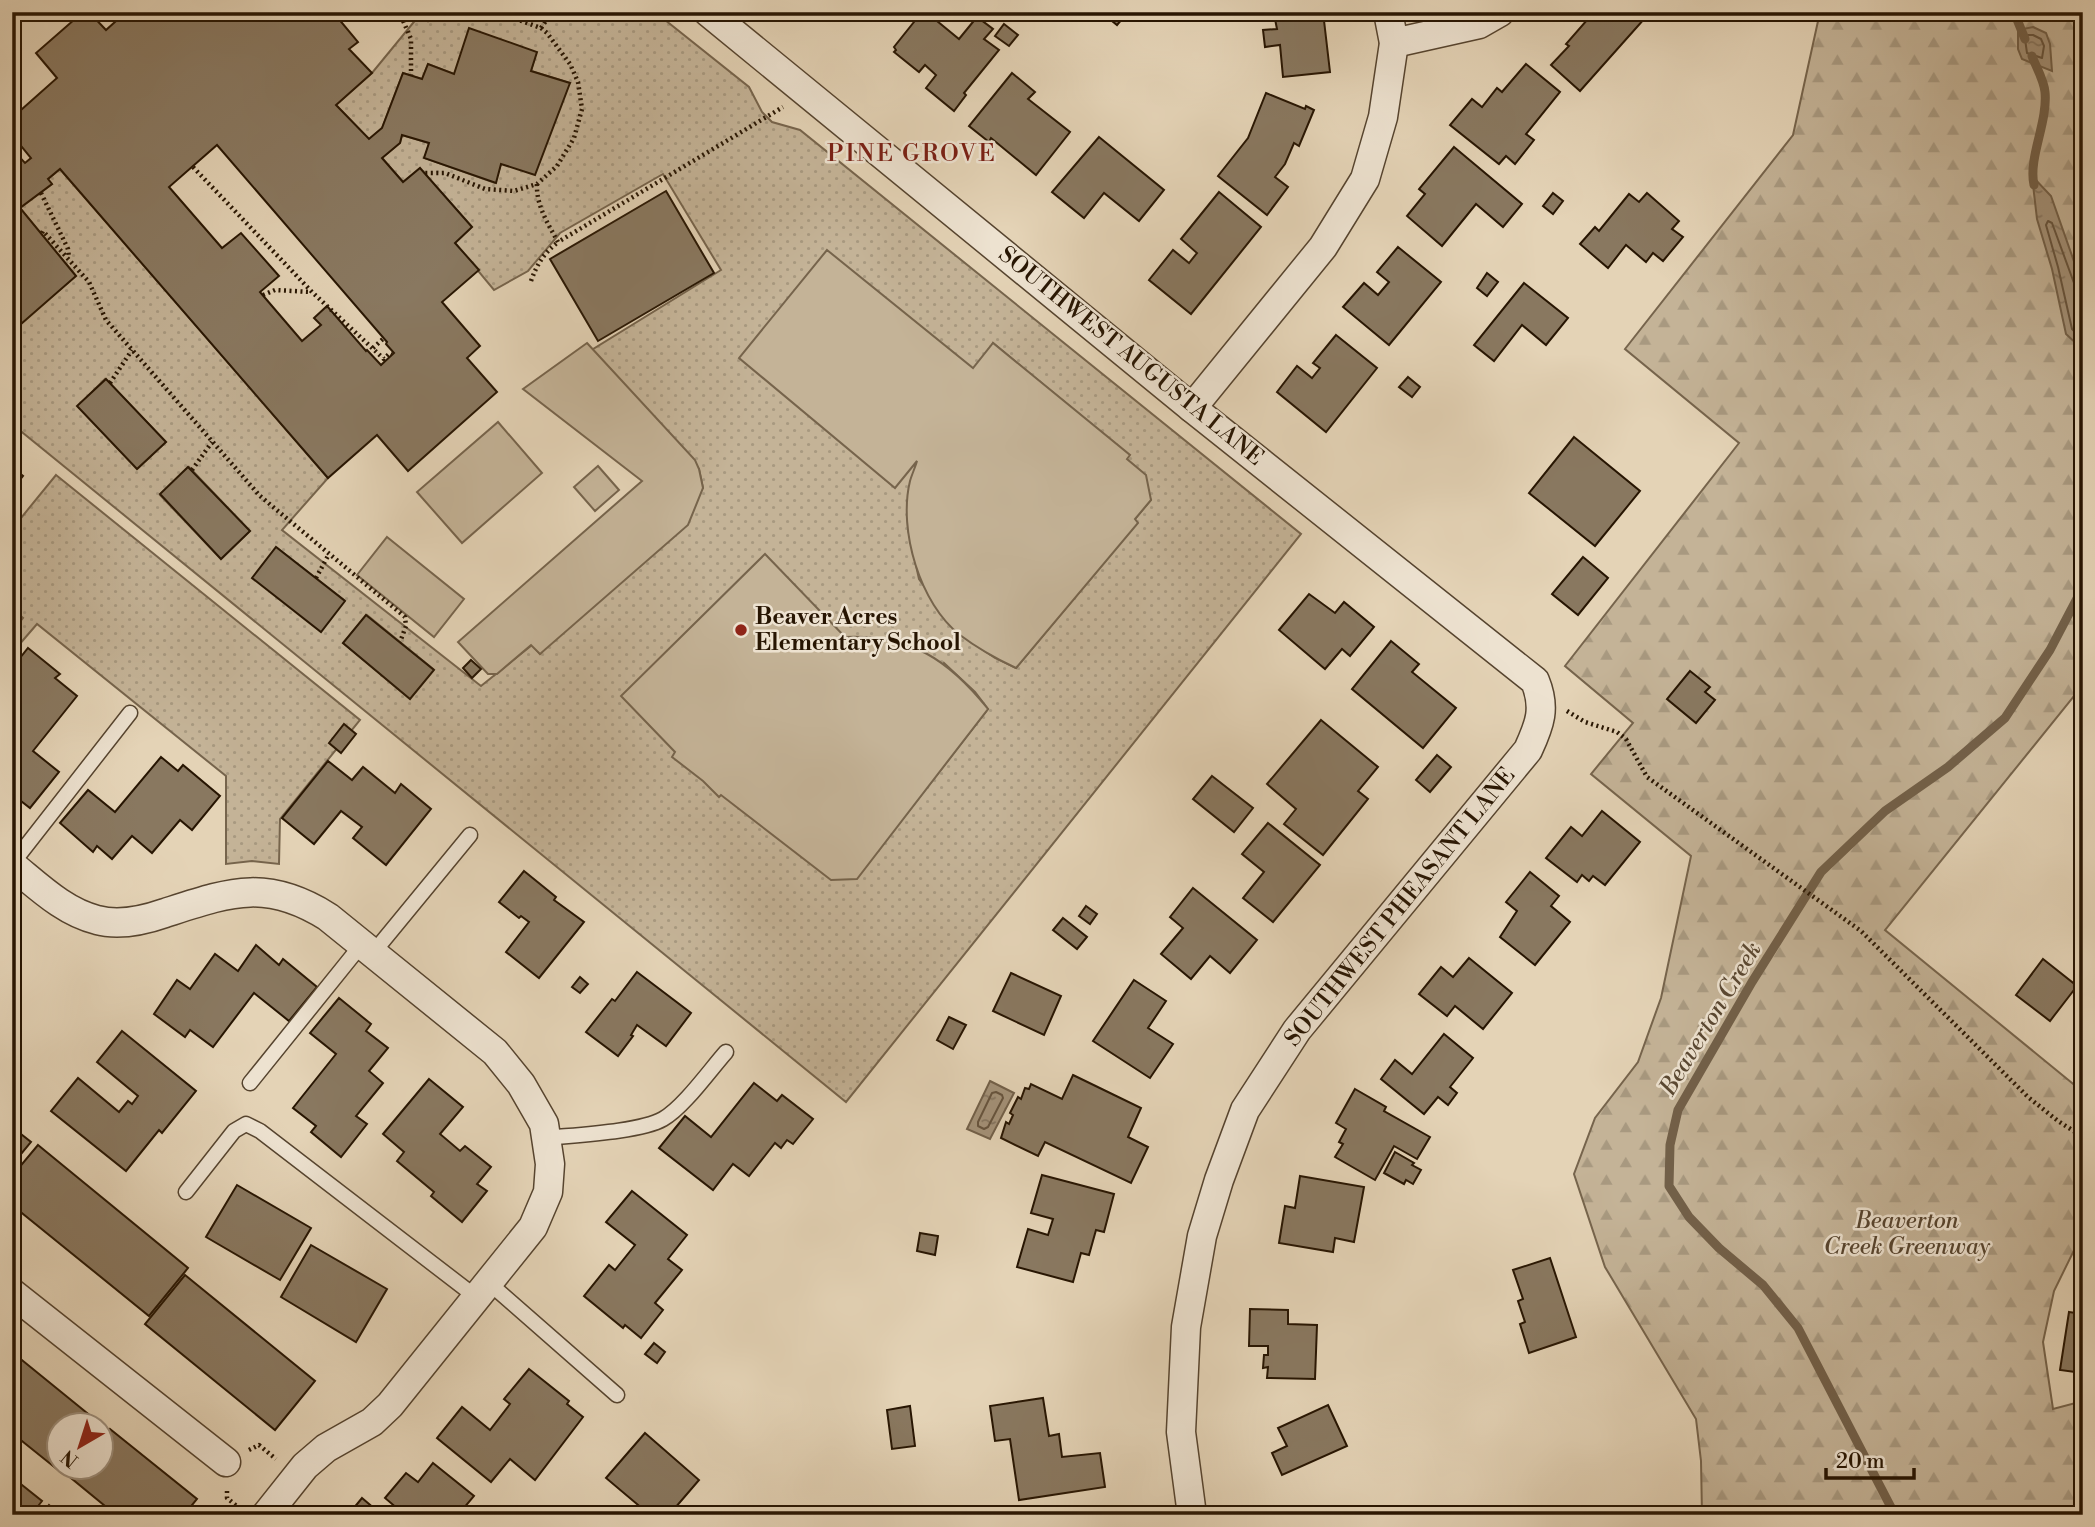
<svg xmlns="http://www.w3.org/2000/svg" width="2095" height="1527" viewBox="0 0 2095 1527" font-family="'Libre Bodoni',serif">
  <defs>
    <pattern id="grass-dots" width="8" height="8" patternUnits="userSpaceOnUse" patternTransform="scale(1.75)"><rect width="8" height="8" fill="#c4b397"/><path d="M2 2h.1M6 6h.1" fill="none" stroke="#a89980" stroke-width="1.8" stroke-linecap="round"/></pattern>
    <pattern id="forest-firs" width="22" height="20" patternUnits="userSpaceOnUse" patternTransform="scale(1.75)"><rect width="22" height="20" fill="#c4b397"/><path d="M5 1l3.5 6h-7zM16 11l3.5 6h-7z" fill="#a89980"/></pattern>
    <pattern id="water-ripples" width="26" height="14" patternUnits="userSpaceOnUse" patternTransform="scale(1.75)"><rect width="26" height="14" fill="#a49279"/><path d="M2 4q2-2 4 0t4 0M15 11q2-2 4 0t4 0" fill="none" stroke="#867661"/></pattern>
  </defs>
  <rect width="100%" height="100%" fill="#e4d3b6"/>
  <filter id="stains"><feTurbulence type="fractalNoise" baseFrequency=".00286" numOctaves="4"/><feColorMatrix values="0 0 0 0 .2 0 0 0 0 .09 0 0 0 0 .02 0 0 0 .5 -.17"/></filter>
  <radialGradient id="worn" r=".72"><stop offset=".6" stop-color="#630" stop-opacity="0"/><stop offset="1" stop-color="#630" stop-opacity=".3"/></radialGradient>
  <g fill="url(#grass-dots)" stroke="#76644c" stroke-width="2" fill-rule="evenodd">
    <path d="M422,12H655L749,87L762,112L772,122L800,130L1301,534L846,1102L12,424V330L76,276L20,208L52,184L48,179L60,169L328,478L282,530L481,686L532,645L540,654L703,488L699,469L590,351L721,270L663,174L560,233L528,271L494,290L455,243L472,227L420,169L403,182L382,158L400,143L402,135L429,143L425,158L495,183L501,164L570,83L531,71L536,53L454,74L428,64L422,79L403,73L382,128L369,139L336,105L372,73ZM993,343L1129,455L1126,459L1151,500L1134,520L1137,523L1016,668L995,658L959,634L919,579L908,529L907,502ZM105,379L166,442L138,468L78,406ZM189,467L250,531L221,559L160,495ZM276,547L344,600L321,631ZM367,615L433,669L410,698L343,643ZM944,663L975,692L988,709L856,879Z"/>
    <path d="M56,475L360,720L280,819L279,864L252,861L226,864V776L37,624L12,653V632L23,618L12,609V529Z"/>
  </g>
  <path fill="url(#forest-firs)" stroke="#76644c" stroke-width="2" d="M1820,12H2083V685L1885,930L2083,1092V1232L2054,1291L2043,1342L2053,1409L2083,1401V1463L2074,1470L2083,1487V1515H1702L1701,1461L1696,1419L1605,1267L1574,1174L1595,1118L1638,1062L1661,998L1691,856L1591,774L1633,723L1565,666L1739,443L1625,349L1793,135Z"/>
  <g fill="#c4b397" stroke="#76644c" stroke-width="2">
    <path d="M827,250L973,368L993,343L1130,455L1127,459L1146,475L1151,500L1135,519L1138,523L1016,668C997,659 977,648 960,635C920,604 898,530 910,481C912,474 915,468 917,461L895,488L739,358Z"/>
    <path d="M587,343L695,460L699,469L703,488L688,525L540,654L531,645L497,674H488L458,642L642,481L523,389Z"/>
    <path d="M498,422L542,473L462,543L417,492Z"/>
    <path d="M598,466L619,490L595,511L574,487Z"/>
    <path d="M387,537L464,599L434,637L357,575Z"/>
    <path d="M765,554L845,637C910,634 949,660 988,709L857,879L831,880L721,795L719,797L703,781L672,757L675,752L621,696Z"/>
  </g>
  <g fill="url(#water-ripples)" stroke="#726049" stroke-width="2">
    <path d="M2033,27L2046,33L2050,44L2052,71L2022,59L2018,49V30Z"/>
    <path d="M2032,176L2051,196L2083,287V350L2066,334L2052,269L2037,219Z"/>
    <path d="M990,1081L1014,1093L990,1139L967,1129Z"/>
  </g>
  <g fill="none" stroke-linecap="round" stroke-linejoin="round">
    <g stroke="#66543e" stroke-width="2">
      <path d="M2028,35H2033L2041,39L2044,46L2042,58L2027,53L2025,39Z"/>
      <path d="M2083,287L2074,283L2052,223L2048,221L2046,225L2058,267L2072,329L2083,340"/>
      <path d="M996,1092L1002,1095L1003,1098L988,1127L984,1129L978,1126V1122L992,1093Z"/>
    </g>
    <g stroke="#726049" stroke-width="9">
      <path d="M2014,12L2025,39"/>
      <path d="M2032,56C2036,67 2044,80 2045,92C2048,122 2028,158 2034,185"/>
      <path d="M1895,1515L1798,1328L1763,1285L1719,1248L1689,1217L1669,1186L1670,1145L1678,1110L1752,982L1821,872L1885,811L1948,767L2005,718L2050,650L2083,587"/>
    </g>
  </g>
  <g fill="#897860" stroke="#271502" stroke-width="2" fill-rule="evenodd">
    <path d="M83,12H89L106,30L126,12H333L358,42L349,49L372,73L336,105L369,139L382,128L403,73L422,79L428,64L454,74L469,28L537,52L531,71L570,83L535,175L501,164L496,183L424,158L429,143L402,135L400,143L382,158L403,182L420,168L472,227L455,243L479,270L442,302L480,346L467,358L497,392L408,471L377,435L328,478L60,169L48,179L52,184L20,208L76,276L13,331L12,189L18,183L12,177V149L25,163L31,158L12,135V118L57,78L36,53ZM217,145L387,342L386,344L394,353L381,365L367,350L366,351L327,306L314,318L321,325L302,341L260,292L279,276L241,233L222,248L169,187Z"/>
    <path d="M922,12H926L959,39L977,17L993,29L984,39L999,50L964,93L966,95L954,111L926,88L936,75L925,65L919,72L894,52L896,50L894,47Z"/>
    <path d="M1101,12H1128L1117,25Z"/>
    <path d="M1270,12H1323L1330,72L1283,77L1280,45L1265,47L1263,30L1277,29L1275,19Z"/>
    <path d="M1594,12H1639L1645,18L1580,91L1551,65L1569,46L1566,44Z"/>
    <path d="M1004,24L1018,35L1009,46L995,36Z"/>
    <path d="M1526,64L1560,92L1526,134L1534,140L1515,164L1506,156L1499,164L1450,125L1472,99L1482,107L1497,88L1502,92Z"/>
    <path d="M1012,73L1035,92L1028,99L1070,132L1036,175L991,138L989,142L969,126Z"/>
    <path d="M1266,93L1305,109L1306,106L1314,110L1299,146L1294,143L1285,164L1275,177L1288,187L1267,215L1218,176L1248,138Z"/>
    <path d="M1099,137L1164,190L1139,221L1104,193L1084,218L1052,192Z"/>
    <path d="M1454,147L1522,204L1503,227L1476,204L1442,246L1407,216L1425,194L1419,189Z"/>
    <path d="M666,191L714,273L598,341L550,259Z"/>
    <path d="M1219,192L1261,227L1191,314L1149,280L1173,250L1189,263L1197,253L1181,239Z"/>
    <path d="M1553,193L1563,201L1553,214L1543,206Z"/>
    <path d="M1647,193L1679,221L1672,229L1683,237L1663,261L1653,253L1646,262L1626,245L1608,268L1580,244L1595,227L1599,231L1629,194L1639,202Z"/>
    <path d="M1398,247L1441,282L1389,345L1343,307L1364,283L1378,295L1389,282L1377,272Z"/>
    <path d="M1487,273L1498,282L1487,296L1477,288Z"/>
    <path d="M1524,283L1568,318L1546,345L1522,325L1494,361L1474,345Z"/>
    <path d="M1336,335L1377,368L1326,432L1277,392L1297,366L1312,378L1320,368L1313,363Z"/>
    <path d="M1408,377L1420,387L1412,397L1399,387Z"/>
    <path d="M106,379L166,442L137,469L77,406Z"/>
    <path d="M1574,437L1640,491L1595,546L1529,493Z"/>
    <path d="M12,467L23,476L12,490Z"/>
    <path d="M188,467L250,531L221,559L160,494Z"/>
    <path d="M276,547L345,601L321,632L252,578Z"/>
    <path d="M1583,557L1608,578L1578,615L1552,594Z"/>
    <path d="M1309,594L1335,613L1344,602L1374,627L1350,656L1342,649L1325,669L1279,630Z"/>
    <path d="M366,615L434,670L410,699L343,643Z"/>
    <path d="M1391,641L1419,664L1412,672L1456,708L1423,748L1352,689Z"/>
    <path d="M28,648L60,674L55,678L77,696L33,751L59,772L30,808L12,794V668Z"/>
    <path d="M471,660L481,669L472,678L463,668Z"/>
    <path d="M1690,671L1710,687L1705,692L1715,700L1696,723L1667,699Z"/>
    <path d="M1321,720L1378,767L1358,791L1368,799L1323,855L1284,824L1296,809L1267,784Z"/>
    <path d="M344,724L356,734L341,753L329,743Z"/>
    <path d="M1437,755L1451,767L1430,792L1416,780Z"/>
    <path d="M161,757L178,771L183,765L220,796L192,830L180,820L152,853L132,836L112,859L97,846L93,852L60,823L88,790L115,812Z"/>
    <path d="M328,761L352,780L363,767L395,793L401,784L431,809L386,865L353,838L362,827L341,811L314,844L282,818Z"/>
    <path d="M1212,776L1253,808L1234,832L1193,799Z"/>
    <path d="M1602,811L1640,842L1605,885L1593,876L1589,881L1582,875L1577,882L1546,858L1571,827L1582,836Z"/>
    <path d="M1268,823L1320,865L1273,922L1243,898L1264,872L1242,854Z"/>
    <path d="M524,871L556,897L554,900L584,922L539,978L506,952L529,922L521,916L519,918L499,902Z"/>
    <path d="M1530,872L1559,896L1551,906L1570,922L1535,965L1500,937L1517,911L1506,902Z"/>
    <path d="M1193,888L1257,940L1230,973L1210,956L1191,979L1161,954L1183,928L1170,917Z"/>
    <path d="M1086,906L1097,914L1090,924L1079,916Z"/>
    <path d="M1063,918L1087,937L1077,949L1053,930Z"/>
    <path d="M256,945L279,965L283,959L317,987L289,1021L254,993L213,1047L190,1030L185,1037L154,1014L177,980L190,989L215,954L238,971Z"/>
    <path d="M1469,958L1512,993L1483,1029L1455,1006L1447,1016L1419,994L1441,967L1453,977Z"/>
    <path d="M2043,959L2077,986L2050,1021L2016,995Z"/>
    <path d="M637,972L691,1013L666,1046L637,1025L631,1035L633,1036L618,1056L586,1032L612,999L615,1001Z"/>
    <path d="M1011,973L1061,996L1044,1035L993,1011Z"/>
    <path d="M580,977L588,984L580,993L572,987Z"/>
    <path d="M1134,980L1166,1001L1148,1028L1173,1044L1150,1078L1093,1041Z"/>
    <path d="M339,998L371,1024L366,1031L388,1048L369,1071L383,1083L356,1116L367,1124L341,1157L311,1132L316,1126L293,1108L336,1054L310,1033Z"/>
    <path d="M949,1017L966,1025L953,1049L937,1040Z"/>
    <path d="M122,1031L196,1091L162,1133L159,1130L126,1171L51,1111L78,1078L119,1112L128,1101L132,1104L138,1096L97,1062Z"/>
    <path d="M1444,1034L1473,1058L1450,1087L1457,1093L1448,1105L1438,1097L1424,1114L1381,1079L1395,1060L1412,1074Z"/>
    <path d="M1073,1075L1141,1108L1128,1137L1148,1147L1131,1183L1045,1142L1038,1156L1001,1138L1006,1122L1009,1124L1013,1115L1010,1113L1018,1097L1021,1099L1025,1088L1029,1089L1031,1084L1062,1099Z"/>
    <path d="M429,1079L463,1107L440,1134L460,1151L465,1146L491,1167L477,1184L487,1191L462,1222L431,1196L434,1192L397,1161L404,1152L383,1134Z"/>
    <path d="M754,1083L777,1101L782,1095L813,1119L793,1144L787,1140L781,1148L775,1143L749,1176L733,1164L713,1190L659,1148L685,1116L711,1137Z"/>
    <path d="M1355,1089L1386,1107L1384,1111L1430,1137L1417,1159L1394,1146L1375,1180L1335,1157L1343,1144L1339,1142L1346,1129L1336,1123Z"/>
    <path d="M12,1127L31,1142L12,1165Z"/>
    <path d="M38,1145L188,1268L149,1316L12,1205V1176Z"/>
    <path d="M1395,1152L1414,1163L1412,1165L1421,1170L1413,1184L1406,1180L1404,1184L1384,1173Z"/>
    <path d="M1042,1175L1114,1194L1104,1232L1096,1230L1089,1255L1081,1253L1073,1282L1017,1267L1028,1229L1048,1235L1053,1219L1031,1213Z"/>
    <path d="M1300,1176L1364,1187L1354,1242L1335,1238L1333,1252L1279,1243L1285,1206L1295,1208Z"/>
    <path d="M237,1185L311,1228L280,1280L206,1237Z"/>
    <path d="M632,1191L687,1235L668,1259L682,1270L655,1303L663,1310L641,1338L625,1325L623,1328L584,1296L609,1265L615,1270L635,1245L606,1222Z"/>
    <path d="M920,1233L938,1236L935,1255L917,1251Z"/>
    <path d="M311,1245L387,1289L356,1342L281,1297Z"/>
    <path d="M1550,1258L1576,1337L1529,1353L1520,1324L1525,1322L1518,1301L1523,1299L1513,1270Z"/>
    <path d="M185,1275L315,1381L275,1430L145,1324Z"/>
    <path d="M1250,1309L1288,1310V1324L1317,1325L1315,1379L1267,1378L1268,1367L1263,1368L1264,1355H1268V1346H1249Z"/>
    <path d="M2069,1312L2083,1314V1373L2060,1370Z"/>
    <path d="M654,1343L665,1352L657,1363L645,1354Z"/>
    <path d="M12,1352L103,1426H60V1468H69L63,1474L12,1433Z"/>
    <path d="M529,1369L569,1401L567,1404L583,1417L535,1480L510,1459L491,1482L437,1438L462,1407L490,1430L510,1404L504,1399Z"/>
    <path d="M1043,1398L1049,1436L1059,1434L1062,1457L1100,1453L1105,1487L1019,1500L1010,1439L995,1441L990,1406Z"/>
    <path d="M1328,1405L1347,1446L1282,1475L1272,1453L1287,1446L1278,1428Z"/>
    <path d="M910,1406L915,1446L892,1449L887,1410Z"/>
    <path d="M110,1429L197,1499L184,1515H116L71,1478L79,1468H102V1440Z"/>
    <path d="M645,1433L699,1480L669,1515H650L606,1478Z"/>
    <path d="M433,1463L474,1496L458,1515H405L385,1498L406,1473L418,1482Z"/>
    <path d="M12,1477L42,1501L31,1515H12Z"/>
    <path d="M362,1498L382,1515H348Z"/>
    <path d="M49,1505L61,1515H41Z"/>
  </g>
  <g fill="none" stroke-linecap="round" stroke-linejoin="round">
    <defs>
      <g id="lane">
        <path d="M12,864L130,713"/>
        <path d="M373,953L470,835"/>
        <path d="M250,1083L362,944"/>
        <path d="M546,1138C575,1135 640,1132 663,1119C683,1108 710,1070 726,1052"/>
        <path d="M186,1192L234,1131L246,1124L260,1131L476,1297"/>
        <path d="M488,1282L617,1395"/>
      </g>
      <g id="street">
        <path d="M708,12L1192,408L1535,681C1546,708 1540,724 1528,750L1297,1030L1245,1110L1219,1180L1202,1236L1186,1327L1181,1432L1192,1515"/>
        <path d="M1394,43L1479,24L1500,12"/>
        <path d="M1192,408L1323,247L1365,179L1383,117L1394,43L1388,12"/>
        <path d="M12,865C38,886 64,912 97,920C119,926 145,920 165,913C230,892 266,878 328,917L495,1052L521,1084L544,1124L550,1164L548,1192L533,1227L390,1405L372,1422L326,1448L305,1466L266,1515"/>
        <path d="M12,1293L226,1462"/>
      </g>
    </defs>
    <use href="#lane" stroke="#56442f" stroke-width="17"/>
    <use href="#street" stroke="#56442f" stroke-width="31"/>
    <g stroke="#271502" stroke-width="4.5" stroke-dasharray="2 3.5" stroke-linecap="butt">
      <path d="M384,12L427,20L462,17L516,19L541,28L547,33L570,64L578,82L582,109L574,138L557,166L537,184L514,191L485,189L445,173H425"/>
      <path d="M401,16L411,39V76"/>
      <path d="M541,28L552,12"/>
      <path d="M193,167L312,292L384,359L390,353L392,354"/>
      <path d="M537,184C536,205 548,224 558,242L783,107"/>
      <path d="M41,193L68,249L69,258"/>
      <path d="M42,233L43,231L89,282L106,320L260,496L405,617L406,626L400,642"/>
      <path d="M531,281C537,264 544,253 558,242"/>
      <path d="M263,295L275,290L311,292"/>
      <path d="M373,348L384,338"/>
      <path d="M110,383L132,350"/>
      <path d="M192,470L212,442"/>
      <path d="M316,578L329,554"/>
      <path d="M1567,711L1585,722L1617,732L1626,739L1647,777L1861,931L2028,1097L2058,1121L2083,1137"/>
      <path d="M249,1450L259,1445L276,1459"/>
      <path d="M227,1491V1498L239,1508"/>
    </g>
    <use href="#lane" stroke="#ede2d0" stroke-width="14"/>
    <use href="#street" stroke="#ede2d0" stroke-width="28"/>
  </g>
  <circle fill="#8f2418" stroke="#ede2d0" stroke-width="2.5" cx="741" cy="630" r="7"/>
  <g text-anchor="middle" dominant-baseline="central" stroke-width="5" stroke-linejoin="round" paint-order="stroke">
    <g font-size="23" fill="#271502" stroke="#ede2d0">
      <text transform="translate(1131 356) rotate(39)">SOUTHWEST AUGUSTA LANE</text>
      <text transform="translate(1400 907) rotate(-51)">SOUTHWEST PHEASANT LANE</text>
    </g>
    <g font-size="23" font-weight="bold" fill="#271502" stroke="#ede2d0" text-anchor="start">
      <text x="755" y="617">Beaver Acres<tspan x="755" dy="26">Elementary School</tspan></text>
    </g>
    <g font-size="23" font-style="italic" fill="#56442f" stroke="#ede2d0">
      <text x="1907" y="1221">Beaverton<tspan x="1907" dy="26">Creek Greenway</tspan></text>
    </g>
    <g font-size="24" letter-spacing="2" fill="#7a1f14" stroke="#ede2d0">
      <text x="912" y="154">PINE GROVE</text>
    </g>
    <g font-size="24" font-style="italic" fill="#594732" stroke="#ede2d0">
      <text transform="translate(1711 1019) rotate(-59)">Beaverton Creek</text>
    </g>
  </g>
  <rect width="2095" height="1527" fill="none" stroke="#e4d3b6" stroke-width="42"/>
  <rect x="14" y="14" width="2067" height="1499" fill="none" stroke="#271502" stroke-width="3.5"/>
  <rect x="21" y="21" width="2053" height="1485" fill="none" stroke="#271502" stroke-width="2"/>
  <g transform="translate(80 1446) rotate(219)"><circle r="33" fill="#ede2d0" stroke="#9e907e" stroke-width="2"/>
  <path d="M0-5L12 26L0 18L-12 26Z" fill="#8f2418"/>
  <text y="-10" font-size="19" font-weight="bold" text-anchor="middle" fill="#271502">N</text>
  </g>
  <path d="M1826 1468v10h88v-10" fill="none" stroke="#271502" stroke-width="3.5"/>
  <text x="1836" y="1468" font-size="21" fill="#271502" stroke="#ede2d0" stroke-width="5" paint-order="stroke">20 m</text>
  <rect width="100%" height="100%" filter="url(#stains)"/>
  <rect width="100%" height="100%" fill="url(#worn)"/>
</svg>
